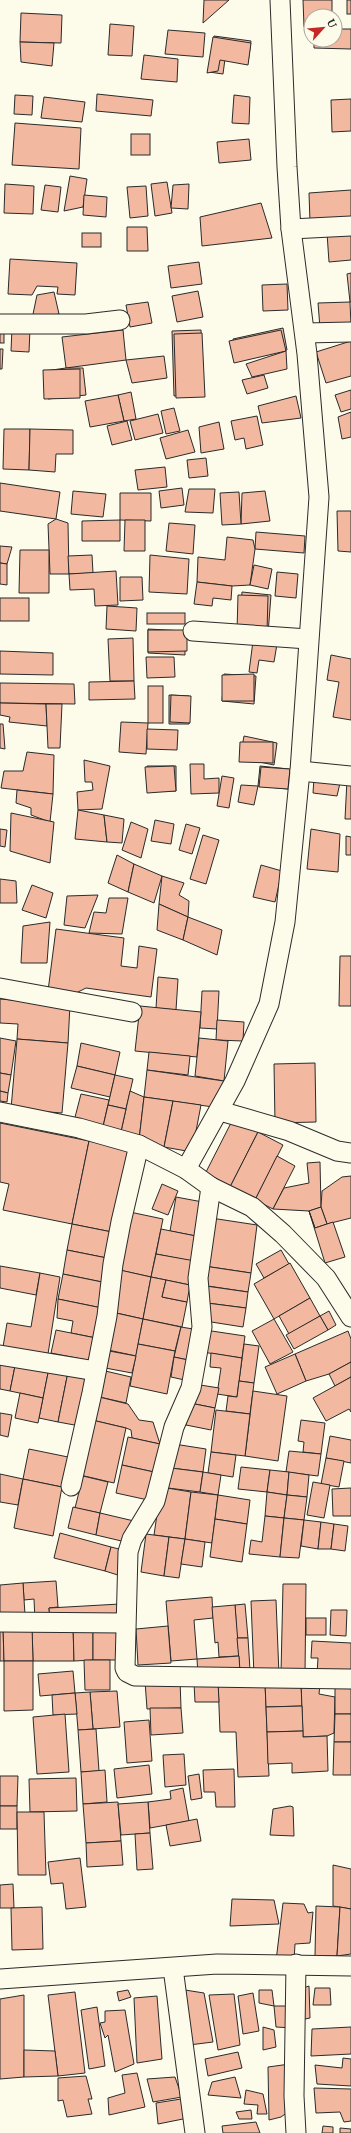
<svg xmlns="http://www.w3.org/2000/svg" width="351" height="2133" viewBox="0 0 351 2133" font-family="Lora,serif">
  <rect width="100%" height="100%" fill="#fdfbea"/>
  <g fill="#f2b8a0" stroke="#2b2b2b">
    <path d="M204,0H229L203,23Z"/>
    <path d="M303,0H332V16H311V28L304,27Z"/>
    <rect x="347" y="0" width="4" height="14"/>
    <path d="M21,13L62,15L61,43L20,42Z"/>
    <path d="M110,24L134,26L132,56L108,55Z"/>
    <path d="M335,29H351V49L314,48V40H335Z"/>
    <path d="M168,30L205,33L203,57L165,54Z"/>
    <path d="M214,36L251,41L248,63L225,59L223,74L209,72Z"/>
    <path d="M213,37L251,43L248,65L220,60L218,71L207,73Z"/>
    <path d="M20,42L54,43L52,66L21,62Z"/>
    <path d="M144,55L178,59L177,82L141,79Z"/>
    <path d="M97,94L153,100L151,116L96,111Z"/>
    <path d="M15,95L33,96L32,115L14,114Z"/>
    <path d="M234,95L250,97L249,124L232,123Z"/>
    <path d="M44,97L85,102L82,122L41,118Z"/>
    <path d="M351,99V131L332,132L331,100Z"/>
    <path d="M15,123L81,128L79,169L12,165Z"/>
    <rect x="131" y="134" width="19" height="21"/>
    <path d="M249,139L251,160L219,163L217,142Z"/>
    <path d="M70,176L87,179L83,207L64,211Z"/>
    <path d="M167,182L172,213L155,216L151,184Z"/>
    <path d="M5,184L34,186L33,214L4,213Z"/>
    <path d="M189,184L188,209L171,208L173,185Z"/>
    <path d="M45,185L61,187L58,212L41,210Z"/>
    <path d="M146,186L148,216L130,218L127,187Z"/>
    <path d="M351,190V220L310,222L309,193Z"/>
    <path d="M84,195L107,197L106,217L83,215Z"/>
    <path d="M261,203L272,238L202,246L200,217Z"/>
    <path d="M127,227H147L148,251H127Z"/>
    <rect x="82" y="233" width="19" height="14"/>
    <path d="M327,233L351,234V260L329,262Z"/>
    <path d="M10,259L77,263L75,295L57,294L58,287L37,286L32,295L8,294Z"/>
    <path d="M199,262L202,284L171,288L168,266Z"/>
    <path d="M351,273V302H350L347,274Z"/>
    <path d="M287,284L288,310L263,311L262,285Z"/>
    <path d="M198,291L203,317L177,322L172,296Z"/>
    <path d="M54,292L59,314L32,319L37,295Z"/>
    <path d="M148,302L152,323L130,327L126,305Z"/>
    <path d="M350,302L351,326L320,328L318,303Z"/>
    <rect x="0" y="327" width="4" height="16"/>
    <path d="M12,328L30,329L29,352L11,351Z"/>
    <path d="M283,328L287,350L237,361L233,339Z"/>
    <path d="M123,330L126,360L66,368L62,337Z"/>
    <path d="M201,330L203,395L174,396L172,331Z"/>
    <path d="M281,330L286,351L234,363L229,341Z"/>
    <path d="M202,333L205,397L176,398L174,334Z"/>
    <path d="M351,341V376L326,383L316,352Z"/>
    <path d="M0,349H3L2,369H0Z"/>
    <path d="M286,351L287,369L252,377L246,364Z"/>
    <path d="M164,356L167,378L132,383L126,360Z"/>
    <path d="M66,368H83L86,395L48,399L45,371Z"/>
    <path d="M80,369V398L44,399L43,370Z"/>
    <path d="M264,375L268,388L247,394L242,380Z"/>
    <path d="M351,390V409L341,412L335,395Z"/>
    <path d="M131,392L136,419L124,421L118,395Z"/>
    <path d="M118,395L124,421L90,427L85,401Z"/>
    <path d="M296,396L301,418L262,423L258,406Z"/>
    <path d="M174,408L180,431L166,434L161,411Z"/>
    <path d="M351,412V437L342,439L338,417Z"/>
    <path d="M158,414L163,433L135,440L130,421Z"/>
    <path d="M257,416L263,445L246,449L244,438L235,440L231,421Z"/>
    <path d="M127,421L132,440L112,445L107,426Z"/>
    <path d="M219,422L224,449L201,453L199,427Z"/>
    <path d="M4,429H30L29,470L3,469Z"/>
    <path d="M30,429L73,430V454H56L55,472L29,470Z"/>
    <path d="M188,430L195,452L166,459L160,438Z"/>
    <path d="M206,458L208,476L189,478L187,460Z"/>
    <path d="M165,467L167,487L138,490L135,470Z"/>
    <path d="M0,483L60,492L56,519L0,511Z"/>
    <path d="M182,488L184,505L161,508L159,491Z"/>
    <path d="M189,489H215L213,513L185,512Z"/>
    <path d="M73,491L106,494L103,517L71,514Z"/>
    <path d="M265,491L270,521L241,524L242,493Z"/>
    <path d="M239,492L241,524L222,525L220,493Z"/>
    <path d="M120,493H151V521L120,520Z"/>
    <path d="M337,511H351V552L338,551Z"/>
    <path d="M56,519L68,523L69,574H50L48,524Z"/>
    <path d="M120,520V541H82V521Z"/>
    <path d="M125,520H145V551H124Z"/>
    <path d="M169,523L195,525L193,554L166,551Z"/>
    <path d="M256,532L305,536L304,553L255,549Z"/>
    <path d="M227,537L253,540L255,549L250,585L232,586L197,582L198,557L225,560Z"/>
    <path d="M0,546L12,547L7,564L0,563Z"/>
    <path d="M20,550H49V593H19Z"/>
    <path d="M92,555L93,573L69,574L68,556Z"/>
    <path d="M150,555L189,559L187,594L149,592Z"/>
    <path d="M0,563L7,564V585L0,584Z"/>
    <path d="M254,565L272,569L268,589L250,585Z"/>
    <path d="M116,571L118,605L95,606L94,589L70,590L69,574Z"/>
    <path d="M277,572L298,574L296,598L275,596Z"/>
    <path d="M120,577H142L143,600L120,601Z"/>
    <path d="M197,582L232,586L231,600L213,598L212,606L194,604Z"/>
    <path d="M242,592L271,595L268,634L239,631Z"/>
    <path d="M238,595L268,596L267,632L237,631Z"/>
    <rect x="0" y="598" width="29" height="23"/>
    <path d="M107,606L137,608L136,631L106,629Z"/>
    <rect x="147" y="613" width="38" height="11"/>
    <path d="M148,629L185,631V655L148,653Z"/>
    <path d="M148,630H187V651L148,652Z"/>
    <path d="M133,638L134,681H110L108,639Z"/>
    <path d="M253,641L277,644L274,662L259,660L257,673L249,672Z"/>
    <path d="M0,651L53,653V675L0,674Z"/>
    <path d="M331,655L351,659V720L333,717L339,682L327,680Z"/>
    <path d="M146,657H174L175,677L147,678Z"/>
    <path d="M224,674L256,676L254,704L222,701Z"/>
    <path d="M254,674V701H222V675Z"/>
    <path d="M134,681L135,699L89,700V682Z"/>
    <path d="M0,683L74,684L75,704L0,703Z"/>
    <rect x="148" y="686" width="15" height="37"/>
    <path d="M169,695L189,696V724H169Z"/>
    <path d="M171,695L191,696L190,723L170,722Z"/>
    <path d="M0,703L46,704L47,726L9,722L10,717L0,715Z"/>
    <path d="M46,704H62L60,748H48Z"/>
    <path d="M121,722L148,723L146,754L119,752Z"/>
    <path d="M0,724H3L5,749L0,748Z"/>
    <path d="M147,729L178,730L177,750L147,749Z"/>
    <path d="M244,736L277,743L274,765L240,758Z"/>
    <path d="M240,742H273V763L239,762Z"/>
    <path d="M27,752L54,755L53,794L1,788L4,771H23Z"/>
    <path d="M84,760L110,766L102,809L78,810L77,792L93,790L92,782H85Z"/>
    <path d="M190,764H204V779L219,778V793L191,794Z"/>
    <path d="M147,766H176V791H148Z"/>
    <path d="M174,766L176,791L147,793L145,767Z"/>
    <path d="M260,766L289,769L288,789L258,786Z"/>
    <path d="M261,767L290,769L288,789L259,787Z"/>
    <path d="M222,776L234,778L229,808L217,806Z"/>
    <path d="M314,778L340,783L337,796L313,793Z"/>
    <path d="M347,780H351V819H345Z"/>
    <path d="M241,785L258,786L254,805L238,802Z"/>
    <path d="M17,790L53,794L50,822L31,815V808L16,803Z"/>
    <path d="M78,810L104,815L107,842L75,839Z"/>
    <path d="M11,813L54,822L50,863L10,851Z"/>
    <path d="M104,815L124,819L122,843L107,842Z"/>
    <path d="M155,820L174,824L171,844L151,841Z"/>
    <path d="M131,822L148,829L141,858L122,850Z"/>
    <path d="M186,824L200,828L192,854L179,850Z"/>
    <path d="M0,829L7,830L5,847L0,846Z"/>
    <path d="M311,829L340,834L338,872L307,869Z"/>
    <path d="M203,835L219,840L206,884L190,879Z"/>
    <path d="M346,836L351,837V855H346Z"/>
    <path d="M117,855L134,864L128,892L108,883Z"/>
    <path d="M134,864L162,876L154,903L128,892Z"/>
    <path d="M261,865L282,871L275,902L253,897Z"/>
    <path d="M162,876L184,883L179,895L189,901L188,917L159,904Z"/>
    <path d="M0,879L16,881L17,903H0Z"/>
    <path d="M32,885L53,893L46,918L22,910Z"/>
    <path d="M98,895L85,928L64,925L67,896Z"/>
    <path d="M109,898H128L122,934L89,933L94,912L106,913Z"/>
    <path d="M159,904L188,917L183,940L157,930Z"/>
    <path d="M188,917L222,930L217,955L183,940Z"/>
    <path d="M50,922L47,963H21L23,926Z"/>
    <path d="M56,929L124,938L121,966L137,968L139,946L157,949L151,997L86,988L72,995L48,991Z"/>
    <path d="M340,956H351V1006H339Z"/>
    <path d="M158,977L178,979L176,1010L156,1008Z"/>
    <path d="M202,991H219L217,1029L200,1028Z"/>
    <path d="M0,999L70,1005L68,1043L17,1039L18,1024L0,1023Z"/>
    <path d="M140,1006L201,1012L197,1057L135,1051Z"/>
    <path d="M217,1020L244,1022L243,1041L216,1040Z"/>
    <path d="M0,1038L16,1041L11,1075L0,1073Z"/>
    <path d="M199,1038L228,1041L224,1081L195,1076Z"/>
    <path d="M17,1039L68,1043L62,1113L11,1109Z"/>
    <path d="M81,1043L120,1052L115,1075L77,1066Z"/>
    <path d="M149,1052L190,1056L188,1075L147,1070Z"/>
    <path d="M315,1063L316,1122L275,1123L274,1064Z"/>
    <path d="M77,1066L115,1075L110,1097L71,1088Z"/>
    <path d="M147,1070L224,1081L220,1108L144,1097Z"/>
    <path d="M0,1073L11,1075L8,1093L0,1091Z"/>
    <path d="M115,1075L133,1079L126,1109L108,1105Z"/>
    <path d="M0,1091L8,1093L7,1102L0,1101Z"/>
    <path d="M130,1091L144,1097L139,1140L120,1136Z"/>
    <path d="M81,1094L109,1100L102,1131L73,1125Z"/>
    <path d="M144,1097L173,1101L164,1147L139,1140Z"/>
    <path d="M173,1101L201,1105L192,1152L164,1147Z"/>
    <path d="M108,1105L126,1109L120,1136L102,1131Z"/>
    <path d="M233,1119L258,1132L230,1187L205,1174Z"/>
    <path d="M0,1123L89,1141L72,1224L3,1210L9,1184L0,1182Z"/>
    <path d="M258,1132L283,1145L255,1200L230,1187Z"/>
    <path d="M89,1141L133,1150L117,1233L72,1224Z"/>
    <path d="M277,1156L295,1166L273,1209L255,1200Z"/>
    <path d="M320,1162L321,1207L309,1211L273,1209L284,1188L309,1183L307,1163Z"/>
    <path d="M351,1176V1218L327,1224L321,1207L322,1191L342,1177Z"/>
    <path d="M162,1184L178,1191L168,1215L152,1209Z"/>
    <path d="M176,1197L208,1203L201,1237L170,1231Z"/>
    <path d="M321,1207L327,1224L315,1228L309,1211Z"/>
    <path d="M125,1211L163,1219L151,1277L114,1269Z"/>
    <path d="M309,1211L315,1228L333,1222L345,1257L325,1263Z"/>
    <path d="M211,1218L257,1225L251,1273L204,1266Z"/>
    <path d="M72,1224L117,1233L112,1259L67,1250Z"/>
    <path d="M161,1229L201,1237L196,1262L156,1254Z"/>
    <path d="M67,1250L112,1259L107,1283L63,1274Z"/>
    <path d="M281,1250L289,1264L264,1278L256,1264Z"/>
    <path d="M156,1254L195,1261L190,1285L151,1277Z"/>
    <path d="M290,1263L310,1298L274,1319L254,1284Z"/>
    <path d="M0,1266L40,1273L36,1295L0,1288Z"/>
    <path d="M204,1266L251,1273L248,1292L201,1285Z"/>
    <path d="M120,1270L151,1277L143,1319L112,1312Z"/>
    <path d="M40,1273L60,1277L48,1354L3,1347L7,1323L31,1327Z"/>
    <path d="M63,1274L107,1283L102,1308L58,1299Z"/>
    <path d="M151,1277L166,1280L162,1297L187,1302L182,1327L143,1319Z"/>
    <path d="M166,1280L190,1285L187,1302L162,1297Z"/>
    <path d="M206,1286L248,1292L246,1308L207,1303Z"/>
    <path d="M310,1298L320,1316L289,1334L279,1316Z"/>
    <path d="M58,1299L102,1308L96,1338L71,1333L73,1321L57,1318Z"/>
    <path d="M207,1303L246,1308L243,1327L205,1321Z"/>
    <path d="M329,1311L336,1325L328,1330L320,1316Z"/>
    <path d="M116,1313L143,1319L136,1356L108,1350Z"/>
    <path d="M320,1316L328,1330L294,1349L286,1335Z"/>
    <path d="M143,1319L181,1327L175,1351L138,1344Z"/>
    <path d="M274,1319L293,1352L270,1364L252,1331Z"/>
    <path d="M181,1327L199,1330L193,1361L174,1357Z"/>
    <path d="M56,1330L96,1338L92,1361L51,1353Z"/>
    <path d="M205,1330L245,1336L242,1358L202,1352Z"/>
    <path d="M348,1331L351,1339V1362L329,1374L306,1381L295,1354Z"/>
    <path d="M138,1344L175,1351L167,1394L130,1386Z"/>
    <path d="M244,1344L259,1346L254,1383L239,1381Z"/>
    <path d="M104,1350L136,1356L132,1373L100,1367Z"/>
    <path d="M211,1353L242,1358L237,1397L217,1394L221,1368L210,1367Z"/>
    <path d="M295,1354L306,1381L277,1394L265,1367Z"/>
    <path d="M174,1357L193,1361L189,1381L171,1377Z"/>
    <path d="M0,1358L16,1361L10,1391L0,1389Z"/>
    <path d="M16,1361L49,1368L43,1398L10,1391Z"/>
    <path d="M351,1362V1377L335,1386L329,1374Z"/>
    <path d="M49,1368L68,1372L58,1422L39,1418Z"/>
    <path d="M101,1370L131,1377L126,1403L95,1396Z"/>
    <path d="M68,1372L89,1376L80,1426L58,1422Z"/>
    <path d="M351,1377V1412L349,1409L326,1421L313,1398Z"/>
    <path d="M239,1381L254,1383L250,1414L226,1411L228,1396L237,1397Z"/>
    <path d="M194,1384L219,1388L215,1408L190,1403Z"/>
    <path d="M253,1391L287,1396L278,1461L245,1456Z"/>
    <path d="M20,1393L43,1398L38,1423L15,1418Z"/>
    <path d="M95,1396L128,1404L139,1420L153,1422L160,1444L132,1438L131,1430L126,1428L92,1420Z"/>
    <path d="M190,1403L215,1408L211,1430L186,1425Z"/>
    <path d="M216,1410L250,1414L245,1456L211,1452Z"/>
    <path d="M0,1413L12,1415L8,1437L0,1435Z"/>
    <path d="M92,1420L126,1428L114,1483L80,1475Z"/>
    <path d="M301,1420L325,1423L321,1454L303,1452L304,1442L298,1441Z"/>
    <path d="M330,1436L351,1440V1463L326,1458Z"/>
    <path d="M128,1437L160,1444L154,1472L122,1465Z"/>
    <path d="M174,1444L206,1449L203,1472L171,1468Z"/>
    <path d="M29,1449L68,1457L62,1487L23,1479Z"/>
    <path d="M289,1451L321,1454L318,1476L286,1472Z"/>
    <path d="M211,1452L236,1455L233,1477L208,1473Z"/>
    <path d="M326,1458L344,1461L339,1487L321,1484Z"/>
    <path d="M122,1465L154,1472L148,1500L116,1493Z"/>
    <path d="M241,1467L270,1470L267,1492L238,1489Z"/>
    <path d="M171,1468L203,1472L200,1492L168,1488Z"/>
    <path d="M270,1470L289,1472L287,1495L267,1492Z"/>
    <path d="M203,1472L221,1475L218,1495L200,1492Z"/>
    <path d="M289,1472L309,1475L307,1497L287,1495Z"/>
    <path d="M0,1474L23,1479L18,1505L0,1502Z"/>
    <path d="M83,1476L108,1482L100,1513L75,1508Z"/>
    <path d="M23,1479L62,1487L53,1536L14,1528Z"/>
    <path d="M313,1482L330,1485L324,1518L307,1515Z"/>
    <path d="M161,1487L191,1492L185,1539L154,1535Z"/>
    <path d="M351,1488V1516H333L332,1489Z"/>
    <path d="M191,1492L218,1495L212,1543L185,1539Z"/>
    <path d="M267,1492L287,1495L284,1518L265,1516Z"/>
    <path d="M218,1495L250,1500L247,1524L215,1519Z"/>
    <path d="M287,1495L307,1497L304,1520L284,1518Z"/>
    <path d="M73,1507L100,1513L96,1535L68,1528Z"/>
    <path d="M100,1513L134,1521L130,1543L96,1535Z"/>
    <path d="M265,1516L284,1518L280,1557L249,1554L251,1540L262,1542Z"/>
    <path d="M284,1518L304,1520L299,1558L280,1557Z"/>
    <path d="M215,1519L247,1524L242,1562L210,1557Z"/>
    <path d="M304,1520L321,1522L318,1549L301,1546Z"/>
    <path d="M321,1522L334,1524L331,1549H318Z"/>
    <path d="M334,1524L348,1526L345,1551L331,1549Z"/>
    <path d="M60,1533L111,1547L105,1571L54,1558Z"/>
    <path d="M146,1534L169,1537L164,1576L141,1572Z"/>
    <path d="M169,1537L185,1539L179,1578L164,1576Z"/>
    <path d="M185,1539L205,1542L202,1567L181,1564Z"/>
    <path d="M111,1547L127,1551L121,1576L105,1571Z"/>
    <path d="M56,1581L58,1607L49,1608L50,1620L35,1621L34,1599L24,1600L23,1583Z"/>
    <path d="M23,1583L25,1615L0,1617V1585Z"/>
    <path d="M283,1584H306L305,1674L281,1673Z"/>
    <path d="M212,1597L213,1618L194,1620L197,1659L171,1661L166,1601Z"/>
    <path d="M276,1600L279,1675L254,1676L251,1601Z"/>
    <path d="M120,1604L121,1616L50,1620L49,1608Z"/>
    <path d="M245,1604L248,1638H237L235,1605Z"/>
    <path d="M235,1605L239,1656L219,1657L218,1642L215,1643L212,1607Z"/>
    <path d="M331,1610H347L346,1636L330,1635Z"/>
    <rect x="306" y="1618" width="20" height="17"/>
    <path d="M73,1625L74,1661H33L32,1626Z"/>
    <path d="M73,1625H93V1660L74,1661Z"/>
    <rect x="93" y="1625" width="26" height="35"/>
    <path d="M0,1626H3L4,1661H0Z"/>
    <path d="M3,1626H32L33,1661H4Z"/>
    <path d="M168,1626L171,1663L138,1665L136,1629Z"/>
    <path d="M237,1638H248L250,1670L240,1671Z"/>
    <path d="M312,1641L351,1643V1676L317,1674L318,1658H311Z"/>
    <path d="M239,1656L240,1672L198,1675L197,1659Z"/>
    <path d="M84,1660H110V1690H85Z"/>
    <path d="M4,1661H33V1710L4,1711Z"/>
    <path d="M73,1671L75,1693L40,1696L38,1674Z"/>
    <path d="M180,1680L181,1708L147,1709L145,1681Z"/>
    <path d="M218,1682L265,1683L269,1776L238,1777L236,1732H220Z"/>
    <path d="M218,1682L219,1702H195L194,1683Z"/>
    <path d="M301,1682L302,1706L266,1707L265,1683Z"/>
    <path d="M301,1682L320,1684L319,1694L335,1697L334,1733L327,1736L303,1737Z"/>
    <rect x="335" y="1683" width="16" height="31"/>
    <path d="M117,1691L120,1727L93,1729L90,1692Z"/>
    <path d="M90,1692L93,1729L78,1730L75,1693Z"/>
    <path d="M75,1693L77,1714L53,1715L52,1695Z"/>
    <path d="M302,1706L303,1731L267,1732L266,1707Z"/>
    <path d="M150,1708H181L183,1733L151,1735Z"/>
    <path d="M65,1714L69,1772L37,1774L33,1717Z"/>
    <path d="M335,1714H351V1742H334Z"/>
    <path d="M149,1720L152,1761L127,1763L124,1722Z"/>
    <path d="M96,1729L99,1771L81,1772L78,1730Z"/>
    <path d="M303,1731V1737L327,1736L328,1771L292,1773V1763L268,1764L267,1732Z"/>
    <path d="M334,1742H351V1775H333Z"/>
    <path d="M184,1754L186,1785L165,1787L163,1755Z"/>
    <path d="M149,1765L152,1794L117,1798L114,1769Z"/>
    <path d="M234,1769L235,1807H216L215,1792H204L203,1770Z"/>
    <path d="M105,1770L107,1802L83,1804L81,1772Z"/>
    <path d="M199,1774L202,1798L191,1800L188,1776Z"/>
    <path d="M0,1776H18L17,1806H0Z"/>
    <path d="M76,1778L77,1811L30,1812L29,1779Z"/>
    <path d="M183,1788L189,1821L150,1828L148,1802L171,1799L170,1791Z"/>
    <path d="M118,1802L121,1841L86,1843L83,1804Z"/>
    <path d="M148,1802L150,1833L121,1835L118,1804Z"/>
    <rect x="0" y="1806" width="17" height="23"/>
    <path d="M290,1806L293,1807L294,1836L270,1835L273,1809Z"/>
    <path d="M17,1812H44L46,1875H18Z"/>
    <path d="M197,1819L201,1841L170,1846L166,1825Z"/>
    <path d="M150,1833L153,1869L137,1870L135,1834Z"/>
    <path d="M121,1841L123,1865L87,1867L86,1843Z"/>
    <path d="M80,1858L86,1907L66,1909L63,1883L51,1884L48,1862Z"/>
    <path d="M333,1865L351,1869V1909L333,1906Z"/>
    <path d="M13,1884L14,1908H0V1885Z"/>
    <path d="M232,1899L274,1900L279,1924L230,1926Z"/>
    <path d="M283,1903L304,1904L308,1913L313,1912L310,1943L295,1944L294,1961H276Z"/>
    <path d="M316,1906L340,1907L337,1956H315Z"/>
    <path d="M42,1907L43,1949L12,1950L11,1908Z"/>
    <path d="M340,1907L351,1909V1954L337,1956Z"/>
    <path d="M309,1986L310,2018L295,2021L291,1992Z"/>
    <path d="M315,1988H330L331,2005H313Z"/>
    <path d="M128,1990L131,1997L119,2001L117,1992Z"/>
    <path d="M185,1990L204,1993L213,2042L189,2045Z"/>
    <path d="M259,1990H272L274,2006L259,2003Z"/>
    <path d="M75,1992L85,2073L58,2076L48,1995Z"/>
    <path d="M253,1993L259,2031L243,2034L238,1996Z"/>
    <path d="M234,1994L240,2045L218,2050L209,1995Z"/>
    <path d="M24,1995V2077L0,2079V1999Z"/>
    <path d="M157,1996L162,2059L137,2063L134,1998Z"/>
    <path d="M274,2006H289L293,2028L276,2027Z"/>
    <path d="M97,2007L105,2066L89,2069L81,2010Z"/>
    <path d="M125,2010L134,2064L115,2072L108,2035L105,2038L100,2023L105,2022V2011Z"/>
    <path d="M263,2027L274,2030L276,2047L263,2050Z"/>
    <path d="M351,2027V2054L311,2056L312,2029Z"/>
    <path d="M24,2050L55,2051L58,2076L24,2077Z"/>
    <path d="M238,2052L242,2068L208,2076L205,2059Z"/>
    <path d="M343,2058L351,2059V2086L317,2084L315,2065L342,2068Z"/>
    <path d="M290,2064L295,2107L281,2117L269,2120L268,2067Z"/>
    <path d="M137,2073L145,2107L109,2115L108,2098L125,2093L122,2075Z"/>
    <path d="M86,2076L92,2099H88L92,2114L67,2117L63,2100L58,2101V2078Z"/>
    <path d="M175,2077L182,2097L153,2102L147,2079Z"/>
    <path d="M235,2077L241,2098L208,2095L212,2082Z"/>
    <path d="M314,2088L351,2089V2121L344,2122L340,2112L316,2113Z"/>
    <path d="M246,2090L263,2094L267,2114H257L258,2105L244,2104Z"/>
    <path d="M181,2099L188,2118L158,2124L156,2103Z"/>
    <path d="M251,2110L252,2119H239L236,2112Z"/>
    <path d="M256,2122L260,2133H223L222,2126Z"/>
    <path d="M323,2126L333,2127V2133H322Z"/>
    <path d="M340,2128L351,2129V2133H340Z"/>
  </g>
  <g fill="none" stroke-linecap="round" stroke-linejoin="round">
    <defs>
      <g id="minor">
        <path d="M291,229L351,226"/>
        <path d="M0,324H86L120,320"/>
        <path d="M305,333L351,332"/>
        <path d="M193,631L308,639"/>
        <path d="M300,771L351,776"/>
        <path d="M0,988L132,1012"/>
        <path d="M220,1111L289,1131L337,1151L351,1153"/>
        <path d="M0,1112L79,1128L139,1145L186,1169L211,1187L252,1207L283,1234L326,1278L351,1317"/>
        <path d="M186,1169L235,1081L269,1004L285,922L300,771L319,497L307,354L291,229L287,167L280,0"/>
        <path d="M211,1187L198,1278L202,1327L191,1388L174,1427L155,1501L132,1539L128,1552L125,1668L127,1672L135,1676L351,1679"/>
        <path d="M0,1355L96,1371"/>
        <path d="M71,1486L92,1393L107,1316L113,1264L121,1222L139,1145"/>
        <path d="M0,1622L125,1623"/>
        <path d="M173,1968L195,2133"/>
        <path d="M0,1979L217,1964L351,1966"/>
        <path d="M296,2133L294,2096L296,1964"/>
      </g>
    </defs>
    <use href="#minor" stroke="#2b2b2b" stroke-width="21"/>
    <use href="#minor" stroke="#fdfbea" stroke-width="19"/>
  </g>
  <g transform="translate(323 28) rotate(63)"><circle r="19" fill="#fdfbea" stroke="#a9a89e"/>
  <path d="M0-3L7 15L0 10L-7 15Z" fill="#c62828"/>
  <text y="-6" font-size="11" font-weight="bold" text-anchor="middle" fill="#2b2b2b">U</text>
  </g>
</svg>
